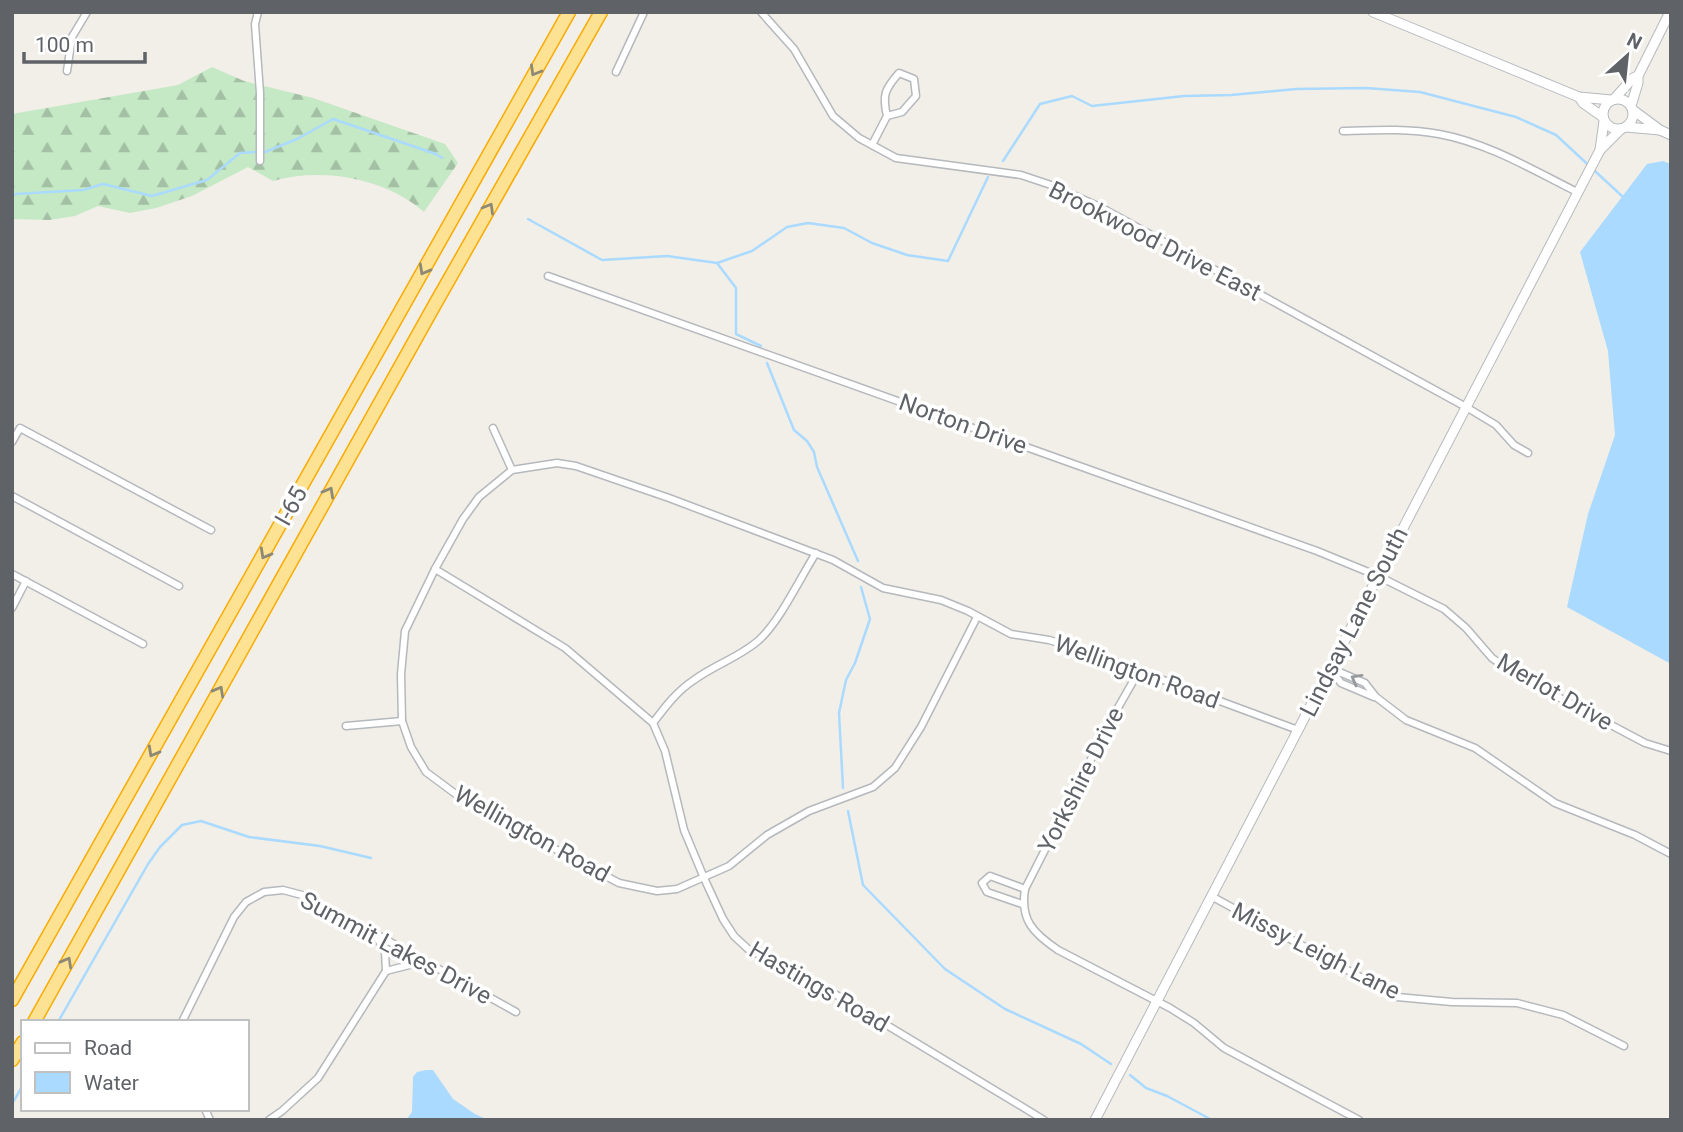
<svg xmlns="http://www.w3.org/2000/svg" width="1683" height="1132" viewBox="0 0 1683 1132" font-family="Roboto,sans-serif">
  <defs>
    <pattern id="forest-firs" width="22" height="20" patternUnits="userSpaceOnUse" patternTransform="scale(1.75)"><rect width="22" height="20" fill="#c5e8c5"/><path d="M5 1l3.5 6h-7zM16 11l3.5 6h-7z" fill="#a3c0a4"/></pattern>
  </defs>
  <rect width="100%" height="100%" fill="#f1efe8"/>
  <path fill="url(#forest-firs)" d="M212,67L244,81L313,98L445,144L458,163L424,212C385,178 322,167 273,181L248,167L192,196L156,208L130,213L98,206L75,216L49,220L12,219V114L178,85Z"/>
  <g fill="#aadaff">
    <path d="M1663,161L1671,164V664L1567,607L1588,514L1615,435L1608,351L1580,252L1647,164Z"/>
    <path d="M426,1070H433L453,1099L475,1114L488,1120H406L412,1112L413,1077L417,1072Z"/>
  </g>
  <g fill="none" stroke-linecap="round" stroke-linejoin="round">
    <g stroke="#aadaff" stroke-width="2.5">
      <path d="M265,152L297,139L333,119L436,154L442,158"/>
      <path d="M1003,161L1040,104L1072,96L1092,106L1184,96L1231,95L1296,89L1366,88L1420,92L1516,117L1556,135L1623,197"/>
      <path d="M12,196L16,194L83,190L103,184L152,196L207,180L240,153L256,152"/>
      <path d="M528,219L602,260L667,256L717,263L752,251L787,227L808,223L844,228L872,243L907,255L948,261L988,177"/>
      <path d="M717,263L736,288V334L761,346"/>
      <path d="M767,363L794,430L807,441L814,452L817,467L858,561"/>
      <path d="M843,788L839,713L846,680L855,663L870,619L861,587"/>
      <path d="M848,811L863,885L945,969L1005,1009L1081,1044L1111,1064"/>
      <path d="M58,1022L148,864L160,847L182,825L201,821L249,837L320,846L371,858"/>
      <path d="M1130,1075L1146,1088L1167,1096L1212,1120"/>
      <path d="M12,1104L23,1085"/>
    </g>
    <defs>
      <g id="street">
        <path d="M258,12L255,24L260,93V161"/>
        <path d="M761,12L794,49L833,116L859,138L896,158L1021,175L1054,186L1100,207L1466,407L1496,425L1514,445L1528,453"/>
        <path d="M67,71L72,37L87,12"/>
        <path d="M616,72L644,12"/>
        <path d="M1343,131C1374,130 1408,128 1439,134C1488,143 1533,170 1577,192"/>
        <path d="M872,145L887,116L902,112L916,96L914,79L899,73C885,89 882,95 887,116"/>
        <path d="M548,276L1317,551L1378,576L1444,609L1466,628L1492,658L1515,674L1645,743L1671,751"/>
        <path d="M493,428L512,470"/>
        <path d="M12,442L20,428L211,530"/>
        <path d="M12,496L179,586"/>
        <path d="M435,569L565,648L653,723L665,751L684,830L704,878L723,919L734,936L748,949L842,998L1044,1120"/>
        <path d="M12,574L143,644"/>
        <path d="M12,608L26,581"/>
        <path d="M977,617L921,727L895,768L873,787L809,811L767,835L729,866L677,889L657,891L619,883L465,801L426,772L411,747L402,721L401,674L405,631L435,569L463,519L479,497L512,470L557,463L576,466L669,498L833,560L883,588L941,600L968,611L1011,634L1049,640L1077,648L1298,730"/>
        <path d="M1330,668L1365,683L1376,697L1406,720L1475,748L1555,803L1635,835L1671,854"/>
        <path d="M1330,668L1341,683L1374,697"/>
        <path d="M1139,671L1111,720L1025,889C1020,920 1033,933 1058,950L1170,1008L1194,1023L1224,1048L1359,1120"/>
        <path d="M653,723C665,707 677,691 694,680C714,665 740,657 759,640C780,621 800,578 816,553"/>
        <path d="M346,726L402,721"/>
        <path d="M1211,896L1397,997L1452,1002L1517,1003L1563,1015L1624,1046"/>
        <path d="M1022,904L987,892L982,883L990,876L1025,889"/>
        <path d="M375,934L385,952L386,971"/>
        <path d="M182,1022L234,917L246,902L264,892L283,890L302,895L374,933L516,1012"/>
        <path d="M205,1109L210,1120"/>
        <path d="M269,1120L282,1111L318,1078L386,971L425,961"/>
      </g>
      <g id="secondary">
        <path d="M1373,12L1579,97L1611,100"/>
        <path d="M1579,97L1583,103L1603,117"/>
        <path d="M1615,98L1633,78L1638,76"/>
        <circle cx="1618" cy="114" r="15"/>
        <path d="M1631,106L1638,83V76L1670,12"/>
        <path d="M1633,110L1660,130L1671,135"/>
        <path d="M1626,127L1660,130"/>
        <path d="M1600,150L1621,129"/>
        <path d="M1095,1120L1600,150L1604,121"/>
      </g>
      <g id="highway">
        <path d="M12,1000L569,12"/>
        <path d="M34,1022L434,306L601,12"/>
        <path d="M12,1060L23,1042"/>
      </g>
    </defs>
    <use href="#street" stroke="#b5b8bc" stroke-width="9"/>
    <use href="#secondary" stroke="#b6babf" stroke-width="11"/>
    <use href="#highway" stroke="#f9ab00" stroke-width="15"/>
    <use href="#street" stroke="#fff" stroke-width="6"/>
    <use href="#secondary" stroke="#fff" stroke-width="9"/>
    <use href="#highway" stroke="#fde293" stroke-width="12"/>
  </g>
  <defs><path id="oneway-chevron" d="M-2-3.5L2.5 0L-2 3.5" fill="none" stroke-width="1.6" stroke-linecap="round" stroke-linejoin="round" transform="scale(1.75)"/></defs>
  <g stroke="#8e8975">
    <use href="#oneway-chevron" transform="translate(535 71) rotate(120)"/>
    <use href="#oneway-chevron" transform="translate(489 208) rotate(-60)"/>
    <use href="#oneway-chevron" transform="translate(424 270) rotate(119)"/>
    <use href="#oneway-chevron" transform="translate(329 492) rotate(-61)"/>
    <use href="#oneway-chevron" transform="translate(265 554) rotate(119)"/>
    <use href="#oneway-chevron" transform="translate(219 691) rotate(-61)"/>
    <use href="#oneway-chevron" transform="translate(153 752) rotate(119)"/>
    <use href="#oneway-chevron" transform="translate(67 962) rotate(-61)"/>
  </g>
  <use stroke="#979a9d" href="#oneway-chevron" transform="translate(1356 679) rotate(-151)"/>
  <g text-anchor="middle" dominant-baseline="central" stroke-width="7" stroke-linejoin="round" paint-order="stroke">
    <g font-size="24" fill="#5f6368" stroke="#fff">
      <text transform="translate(1155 241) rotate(27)">Brookwood Drive East</text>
      <text transform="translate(963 424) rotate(20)">Norton Drive</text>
      <text transform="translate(291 506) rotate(-61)">I-65</text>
      <text transform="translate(1354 622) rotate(-63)">Lindsay Lane South</text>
      <text transform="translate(1137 672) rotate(20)">Wellington Road</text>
      <text transform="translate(1555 692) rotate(30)">Merlot Drive</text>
      <text transform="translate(1081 780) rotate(-63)">Yorkshire Drive</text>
      <text transform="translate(532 834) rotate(29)">Wellington Road</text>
      <text transform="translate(396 948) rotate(28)">Summit Lakes Drive</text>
      <text transform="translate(1316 951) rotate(27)">Missy Leigh Lane</text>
      <text transform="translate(819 987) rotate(30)">Hastings Road</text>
    </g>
  </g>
  <rect width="1683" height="1132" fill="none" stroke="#5f6368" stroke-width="28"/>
  <rect x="21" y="1020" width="228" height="91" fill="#ffffff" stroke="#bfc1c3" stroke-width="2"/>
  <rect x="35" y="1043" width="35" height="10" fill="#ffffff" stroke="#bfc1c3" stroke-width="2"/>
  <text x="84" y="1055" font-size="21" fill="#5f6368">Road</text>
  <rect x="35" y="1072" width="35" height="21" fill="#aadaff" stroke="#bfc1c3" stroke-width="2"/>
  <text x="84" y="1090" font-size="21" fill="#5f6368">Water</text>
  <g transform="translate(1627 56) rotate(27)" stroke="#ffffff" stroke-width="5" paint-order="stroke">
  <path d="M0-5L12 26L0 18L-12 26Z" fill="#5f6368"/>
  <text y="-10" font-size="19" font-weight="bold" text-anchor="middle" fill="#5f6368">N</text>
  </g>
  <path d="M24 52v10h121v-10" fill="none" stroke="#5f6368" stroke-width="3.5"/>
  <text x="35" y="52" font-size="21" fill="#5f6368" stroke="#ffffff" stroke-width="5" paint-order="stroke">100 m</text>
</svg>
